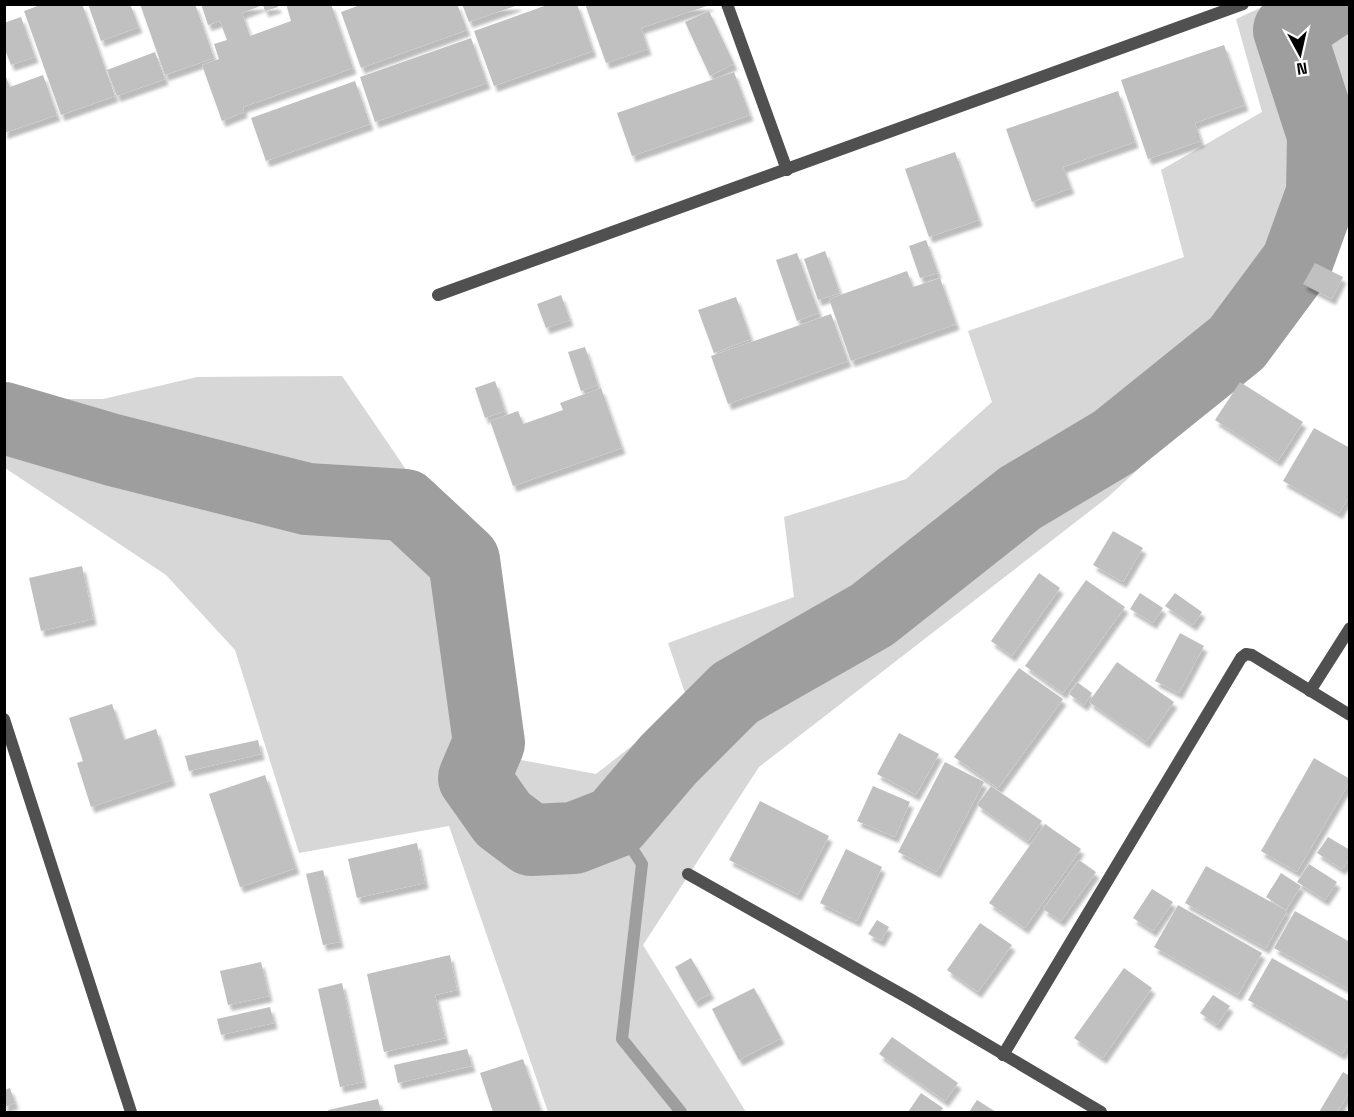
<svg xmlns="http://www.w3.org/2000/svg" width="1354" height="1117" viewBox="0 0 1354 1117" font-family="'Space Grotesk',sans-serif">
  <defs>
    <filter id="shadow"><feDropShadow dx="3.5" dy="6" stdDeviation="1.5" flood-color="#0004"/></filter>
  </defs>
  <rect width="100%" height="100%" fill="#fff"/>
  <path fill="#d7d7d7" d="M1267,5H1349V206L1268,350L1108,497L759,767L643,945L746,1112H548L449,826L299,853L235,650L166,575L5,468L4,393L17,399H103L197,377L342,376L433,509L476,584L495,716L521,760L596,774L688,702L668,643L794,597L784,517L906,479L992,402L968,331L1184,257L1161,170L1262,112L1236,19Z"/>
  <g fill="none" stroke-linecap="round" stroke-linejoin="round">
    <path stroke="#9e9e9e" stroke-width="12" d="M615,822L642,864L622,1039L681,1112"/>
    <path stroke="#9e9e9e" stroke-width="72" d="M4,418L113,450L307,499L405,505L464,560L489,743L474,778L503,819L531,840L574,838L615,822L668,760L735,693L872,615L1020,498L1114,442L1237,343L1297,262L1322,193L1323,135L1289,30L1328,4"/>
  </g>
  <g fill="#c0c0c0" filter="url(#shadow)">
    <path d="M43,4H82L115,96L61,115L24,11Z"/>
    <path d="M88,4H130L139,27L101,41Z"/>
    <path d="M140,4H195L214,58L165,75Z"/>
    <path d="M201,4H277L278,7L265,11L263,5L242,13L250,36L291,21L286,4H331L353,68L243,107L244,112L222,121L202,65L219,59L214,44L227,40L220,21L208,25Z"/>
    <path d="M363,4H457L467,30L361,68L341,12Z"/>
    <path d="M462,4H518V5L469,22Z"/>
    <path d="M550,4H577L593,51L494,86L474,31Z"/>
    <path d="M585,4H710V5L641,28L648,49L606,63Z"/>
    <path d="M709,11L734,64L710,76L685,22Z"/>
    <path d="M21,17L35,57L11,65L4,47V23Z"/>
    <path d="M471,38L487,83L375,122L360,77Z"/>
    <path d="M1224,45L1245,105L1195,123L1201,141L1148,159L1121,80Z"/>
    <path d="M155,52L165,79L117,96L107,70Z"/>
    <path d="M4,72L10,87L43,75L57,115L4,133Z"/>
    <path d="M734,72L750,115L632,156L617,113Z"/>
    <path d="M355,81L370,124L266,161L251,118Z"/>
    <path d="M1118,91L1135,142L1063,167L1071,188L1032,202L1006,129Z"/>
    <path d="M955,152L979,220L929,237L905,169Z"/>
    <path d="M926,240L938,273L920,278L909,246Z"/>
    <path d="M825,251L840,293L818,300L804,259Z"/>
    <path d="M797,253L819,313L797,321L776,260Z"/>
    <path d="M1315,263L1343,277L1332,299L1303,284Z"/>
    <path d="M907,271L913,287L940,278L956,324L851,361L829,299Z"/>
    <path d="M561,295L570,320L546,328L537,304Z"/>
    <path d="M736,297L751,339L714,353L698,310Z"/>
    <path d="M831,314L848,361L728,404L711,356Z"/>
    <path d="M585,347L598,385L581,391L568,352Z"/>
    <path d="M495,381L505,411L485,418L475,388Z"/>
    <path d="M1240,382L1303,422L1278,461L1215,420Z"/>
    <path d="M601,388L622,448L513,486L490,421L518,411L523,424L563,410L560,403Z"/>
    <path d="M1314,428L1350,448V495L1339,513L1283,481Z"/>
    <path d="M1113,531L1143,548L1123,582L1093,565Z"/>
    <path d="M82,566L93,619L41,631L29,578Z"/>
    <path d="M1039,573L1060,588L1012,656L991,641Z"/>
    <path d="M1086,580L1125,607L1063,693L1025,666Z"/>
    <path d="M1140,593L1163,608L1153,623L1130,609Z"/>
    <path d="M1175,593L1202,612L1193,625L1165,606Z"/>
    <path d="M1180,633L1204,646L1179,693L1155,681Z"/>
    <path d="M1117,662L1174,702L1146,742L1089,702Z"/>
    <path d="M1019,668L1063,699L998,788L954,757Z"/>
    <path d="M1077,682L1092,693L1084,705L1069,694Z"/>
    <path d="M112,704L124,740L156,729L172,780L91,807L77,763L83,761L69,718Z"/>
    <path d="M899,733L939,754L916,795L877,774Z"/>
    <path d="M258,740L261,754L189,771L185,756Z"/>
    <path d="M1314,758L1350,779V781L1297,872L1261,851Z"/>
    <path d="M945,762L984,782L937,872L898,852Z"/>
    <path d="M265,775L296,868L240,887L209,794Z"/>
    <path d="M873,786L910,802L895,837L857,821Z"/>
    <path d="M991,786L1042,821L1028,841L977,805Z"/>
    <path d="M760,801L829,836L798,895L729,860Z"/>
    <path d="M1045,824L1081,849L1025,928L989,903Z"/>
    <path d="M1328,837L1350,850V859L1342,869L1317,853Z"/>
    <path d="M417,843L425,883L357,898L348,859Z"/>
    <path d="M846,849L882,867L857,921L820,903Z"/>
    <path d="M1079,860L1096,872L1061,921L1043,909Z"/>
    <path d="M1309,864L1337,882L1325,900L1297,882Z"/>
    <path d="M1206,866L1287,911L1266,948L1185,903Z"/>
    <path d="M323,870L340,942L323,945L306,874Z"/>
    <path d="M1281,873L1301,886L1286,910L1266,897Z"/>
    <path d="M1152,889L1173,902L1153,931L1133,918Z"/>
    <path d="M1178,905L1262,953L1238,995L1154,947Z"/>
    <path d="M1295,911L1350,942V990L1274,948Z"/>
    <path d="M877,920L889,927L881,941L868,934Z"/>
    <path d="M980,923L1012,945L978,992L947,970Z"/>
    <path d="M450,955L457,990L435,995L445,1038L384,1052L367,974Z"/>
    <path d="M691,958L711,993L695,1002L675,967Z"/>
    <path d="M1272,958L1350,1002V1041L1342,1054L1248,1000Z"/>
    <path d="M261,962L269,996L228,1005L220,971Z"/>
    <path d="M1124,968L1152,988L1103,1058L1074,1038Z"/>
    <path d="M342,983L363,1082L340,1087L318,989Z"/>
    <path d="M754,988L781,1038L739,1060L712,1009Z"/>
    <path d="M1213,995L1230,1006L1217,1025L1200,1013Z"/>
    <path d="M270,1007L274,1023L221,1035L217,1019Z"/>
    <path d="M892,1037L958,1083L945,1101L879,1054Z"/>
    <path d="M467,1049L472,1066L398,1083L394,1065Z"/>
    <path d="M523,1059L541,1112H493L480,1073Z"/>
    <path d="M1343,1072L1350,1076V1091L1337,1112H1319Z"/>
    <path d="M10,1088L15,1103L4,1107V1090Z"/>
    <path d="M921,1093L943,1108L940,1112H908Z"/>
    <path d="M378,1099L381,1112H329L328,1110Z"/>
    <path d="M977,1100L996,1112H969Z"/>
  </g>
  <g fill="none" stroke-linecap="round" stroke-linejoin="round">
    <g stroke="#505050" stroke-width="12">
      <path d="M727,4L787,170"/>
      <path d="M438,295L1243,4"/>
      <path d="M1310,691L1350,628"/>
      <path d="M4,719L131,1112"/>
      <path d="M688,874L910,999L1101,1112"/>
      <path d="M1003,1055L1241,658L1246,654L1252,655L1350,715"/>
    </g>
  </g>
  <rect width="1354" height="1117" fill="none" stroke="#000000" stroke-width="12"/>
  <g transform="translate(1300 54) rotate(172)" stroke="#ffffff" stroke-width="4.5" paint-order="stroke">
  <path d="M0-4.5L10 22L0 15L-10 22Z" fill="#000000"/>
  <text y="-9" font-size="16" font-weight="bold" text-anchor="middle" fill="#000000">N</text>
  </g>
</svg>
